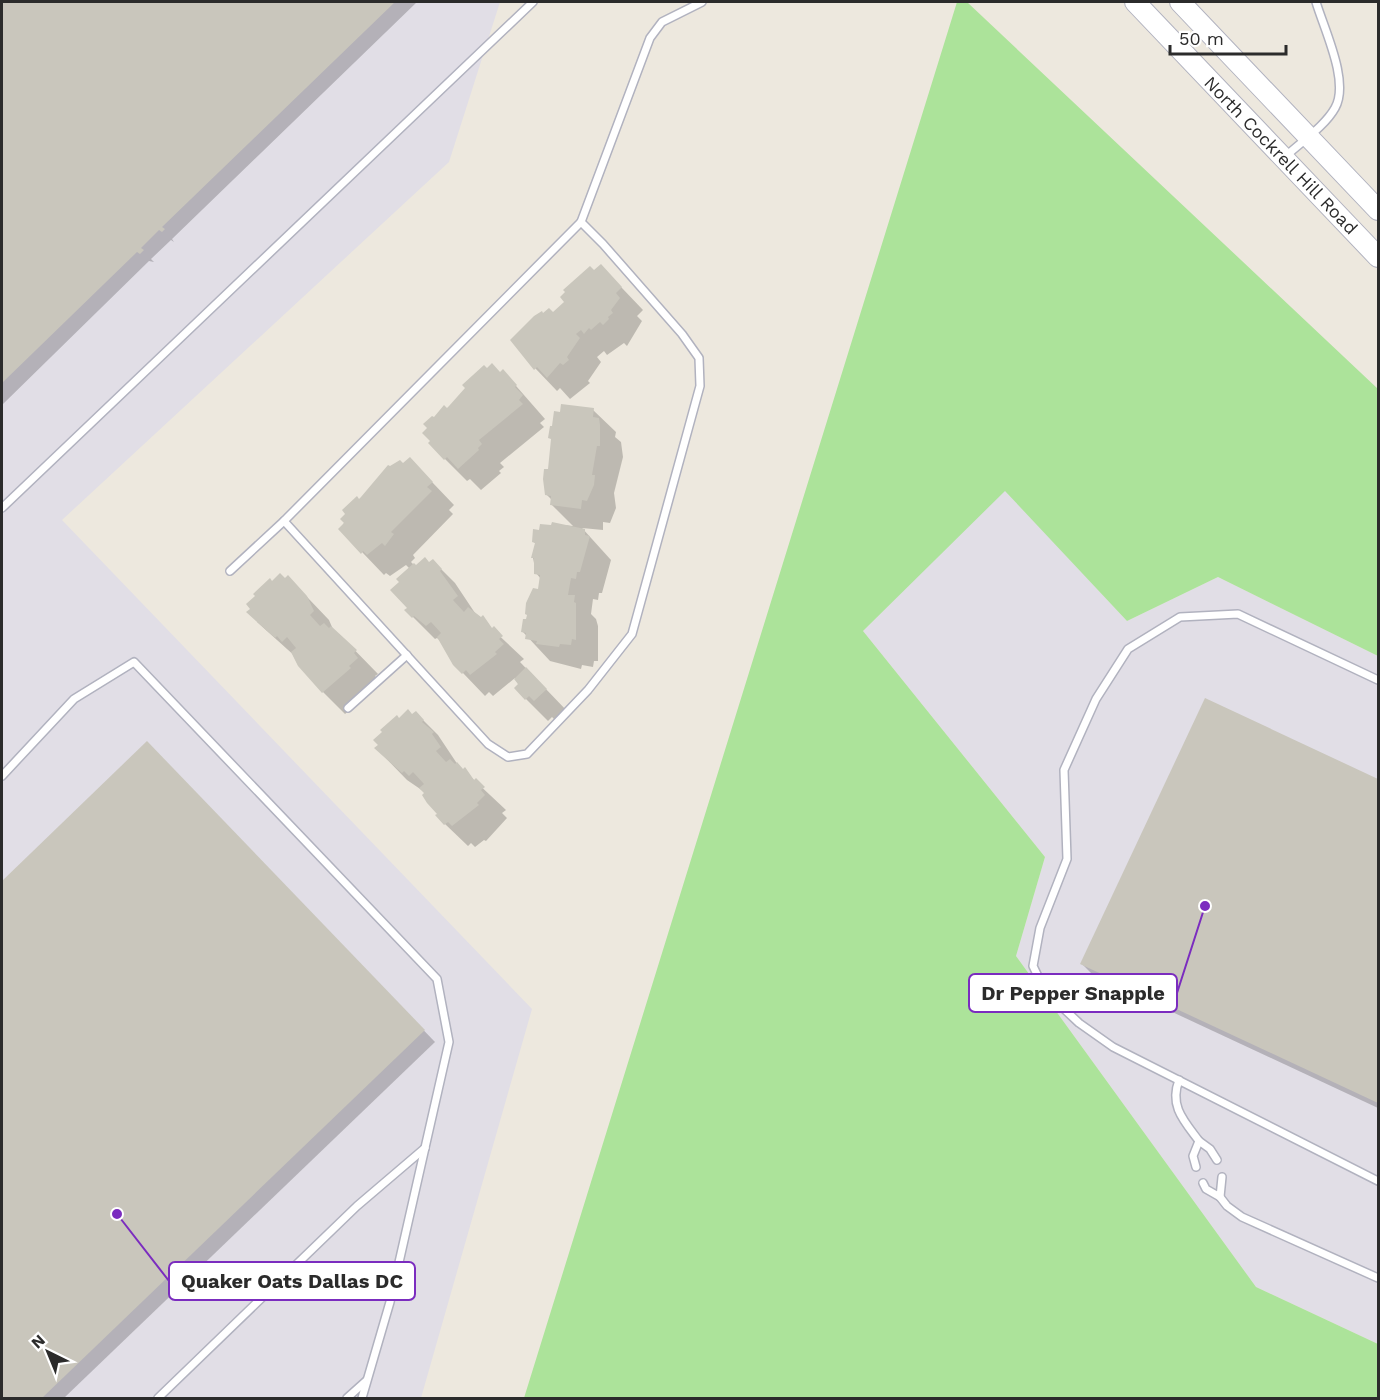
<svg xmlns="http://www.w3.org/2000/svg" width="1380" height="1400" viewBox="0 0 1380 1400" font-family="'Work Sans',sans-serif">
  <rect width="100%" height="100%" fill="#ede8de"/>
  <g fill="#e1dee6">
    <path d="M2,2H500L449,162L62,520L532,1009L421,1398H2Z"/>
    <path d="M1005,490L1127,621L1218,577L1378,656V1344L1256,1287L1016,956L1045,857L863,631Z"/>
  </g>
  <path fill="#ace39a" d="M957,2H967L1378,389V656L1218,577L1127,621L1005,491L863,631L1045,857L1016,956L1256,1287L1378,1344V1398H524Z"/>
  <g fill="#0003">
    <path d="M2,2H417L172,239L174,242L171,240L151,259L154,262L149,261L2,405Z"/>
    <path d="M601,266L643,310L637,316L642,321L627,346L624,343L607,355L604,351L597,357L601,362L588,381L590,383L570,399L560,388L557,391L535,368L553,314Z"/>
    <path d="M503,371L545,419L540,423L544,427L500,463L504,467L499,471L501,473L481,490L470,479L467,481L445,459L434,420Z"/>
    <path d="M593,410L616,432L615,437L621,442L623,457L614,493L616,508L610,523L603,522V530L582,528L611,560L602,593H599L598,600L593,599L591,614L596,619L598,626V661H594L593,667L582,665L581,669L550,661L523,632L539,591L541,579L536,573L533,558L536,544L533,541L553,527V524L573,526L551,504L552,500L546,494L549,471Z"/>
    <path d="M432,482L454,505L449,510L453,514L413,555L415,558L411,562L416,567L433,561L455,583L475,613L524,659L520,662L568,712L557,722L552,717L548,721L526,699L515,678L493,696L489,692L485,696L463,673L442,644L443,643L437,638L435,639L413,617L401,582L410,569L406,565L390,576L386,573L384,575L340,529L359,501Z"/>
    <path d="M288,577L329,620L335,634H339L378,674L375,676L379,681L372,691L345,714L323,692L297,658L257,622L272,583Z"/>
    <path d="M1206,700L1378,780V1108L1093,975L1082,964Z"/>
    <path d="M416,713L438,735L458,765L506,810L502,813L507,818L486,841L484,840L475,847L471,843L468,846L445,824L424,795L426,793L407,780L376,748L399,719Z"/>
    <path d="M147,743L435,1042L64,1398H2V883Z"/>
  </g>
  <g fill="#c9c6bc">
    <path d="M2,2H395L162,227L165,229L162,232L159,230L141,248L144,250L140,254L137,252L2,383Z"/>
    <path d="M601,264L622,287L616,293L620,298L611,310L613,313L608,317L609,319L603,325L600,322L591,330L589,328L584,334L581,330L576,334L580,338L567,357L569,360L563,365L560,363L547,378L537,367L534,370L510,340L534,316L542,311L543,313L549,308L553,312L564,302L560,297L565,292L563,290L590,266L594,270Z"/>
    <path d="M492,363L500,372L503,369L517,385L515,387L523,395L519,400L523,404L479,440L482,444L478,448L479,450L458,469L447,457L444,460L428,443L430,441L422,433L427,428L423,424L432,416L434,417L444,405L447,408L449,406L465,388L462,385L484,365L487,368Z"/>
    <path d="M561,404L594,408L593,417L599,418L600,425V446H597L592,475H595L594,485L587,501L582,500L581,509L550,505L551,496L545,495L543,479L544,469H548L551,439L548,438L550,426H552L554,411L560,412Z"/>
    <path d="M410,457L433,482L427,487L432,491L391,532L394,534L385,546L382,543L367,555L363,551L361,554L338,529L344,523L340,519L345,514L342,510L357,496L359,499L361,497L388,465L390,466L400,460L403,463Z"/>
    <path d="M552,522L585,529V535L590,536L580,572H577L576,579L571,578L568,595H575L574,602L576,603V640L572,639L571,645L560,644L559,647L536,644L537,641L525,639L526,633L521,632L523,619H526L527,615L525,614L526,603L533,588L538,589L540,575L534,574V558H531L535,543L532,542L533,529L539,530L540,524L551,525Z"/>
    <path d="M425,557L429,562L433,559L442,569L440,571L458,596L453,600L464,612L468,607L481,617L483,615L492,628L494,626L503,636L499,639L504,644L495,652L497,654L470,675L466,670L462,674L453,665L437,637L441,633L431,622L426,626L414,616L412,618L404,610L407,608L390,590L399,582L396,579L414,563L416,565Z"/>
    <path d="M280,573L285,578L288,575L307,596L314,611L310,615L320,626L324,623L329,628L331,626L357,650L354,653L358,658L349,666L351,668L322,693L298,666L291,652L296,648L287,637L282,642L277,636L275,638L246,612L250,609L246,604L255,596L253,594L270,578L272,581Z"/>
    <path d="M526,667L547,689L534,701L529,696L525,700L514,688L518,684L514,679Z"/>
    <path d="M1205,698L1378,779V1103L1080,964Z"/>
    <path d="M408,709L412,714L416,711L424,720L422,722L434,732L432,734L441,747L436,751L446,762L450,759L455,764L457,762L463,769L465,767L474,780L476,778L485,787L481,790L485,795L477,803L479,805L452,826L448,822L444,825L435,815L437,814L427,803L422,795L424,793L419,788L424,784L413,772L409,776L404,771L402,773L374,748L378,745L373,740L382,732L380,730L397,715L399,718Z"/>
    <path d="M147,741L425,1030L42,1398H2V881Z"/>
  </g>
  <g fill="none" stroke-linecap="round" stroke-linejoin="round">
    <defs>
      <g id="service">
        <path d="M1286,156C1301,142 1325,126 1335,108C1350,82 1324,29 1316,2"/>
        <path d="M2,508L533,2"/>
        <path d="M284,521L488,744L508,757L527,754L588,690L632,634L700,386L699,358L682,334L603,244L581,222"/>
        <path d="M230,571L284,521L581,222L650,38L662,22L702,2"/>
        <path d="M1378,680L1238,614L1180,617L1128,649L1096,699L1064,770L1067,859L1040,928L1033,966L1045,991L1079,1023L1113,1047L1378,1181"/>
        <path d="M348,708L407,655"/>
        <path d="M2,776L74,699L134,662L437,979L449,1042L390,1302L362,1398"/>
        <path d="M1179,1080C1169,1106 1184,1121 1199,1141"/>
        <path d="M1196,1167L1193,1156L1199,1141L1210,1149L1217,1160"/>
        <path d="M1203,1183L1206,1189L1220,1197L1222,1177"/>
        <path d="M1220,1197L1227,1206L1242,1217L1378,1278"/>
        <path d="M158,1398L357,1206L425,1148"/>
        <path d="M347,1398L366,1381"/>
      </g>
      <g id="secondary">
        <path d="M1135,2L1378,257"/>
        <path d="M1180,2L1378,210"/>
      </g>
    </defs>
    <use href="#service" stroke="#b1b2bf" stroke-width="10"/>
    <use href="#secondary" stroke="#b1b2bf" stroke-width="22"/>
    <use href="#service" stroke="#fff" stroke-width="7"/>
    <use href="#secondary" stroke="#fff" stroke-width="20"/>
  </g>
  <g text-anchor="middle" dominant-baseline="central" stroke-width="4.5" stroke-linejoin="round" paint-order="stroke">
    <g font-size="18" fill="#2b2b2b" stroke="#fff">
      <text transform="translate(1281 155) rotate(46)">North Cockrell Hill Road</text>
    </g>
  </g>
  <path fill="none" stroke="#7b2cbf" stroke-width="2" d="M1205 906L1177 993M117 1214L169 1281"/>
  <g fill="#7b2cbf" stroke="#fff" stroke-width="2">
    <circle cx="1205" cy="906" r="6"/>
    <circle cx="117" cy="1214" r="6"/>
  </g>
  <g fill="#fff" stroke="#7b2cbf" stroke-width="2">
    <rect x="969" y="974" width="208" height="38" rx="6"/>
    <rect x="169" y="1262" width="246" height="38" rx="6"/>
  </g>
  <g font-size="20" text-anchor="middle" font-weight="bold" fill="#2b2b2b">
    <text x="1073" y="1000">Dr Pepper Snapple</text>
    <text x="292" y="1288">Quaker Oats Dallas DC</text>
  </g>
  <rect width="1380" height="1400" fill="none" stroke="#2b2b2b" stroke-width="6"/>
  <g transform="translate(48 1352) rotate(317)" stroke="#ffffff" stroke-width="4.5" paint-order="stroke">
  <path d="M0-4.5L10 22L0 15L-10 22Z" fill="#2b2b2b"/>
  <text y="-9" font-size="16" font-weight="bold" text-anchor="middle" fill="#2b2b2b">N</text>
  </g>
  <path d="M1170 45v9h116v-9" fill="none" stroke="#2b2b2b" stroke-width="3"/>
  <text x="1179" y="45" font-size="18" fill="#2b2b2b" stroke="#ffffff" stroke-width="4.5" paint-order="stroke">50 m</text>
</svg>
